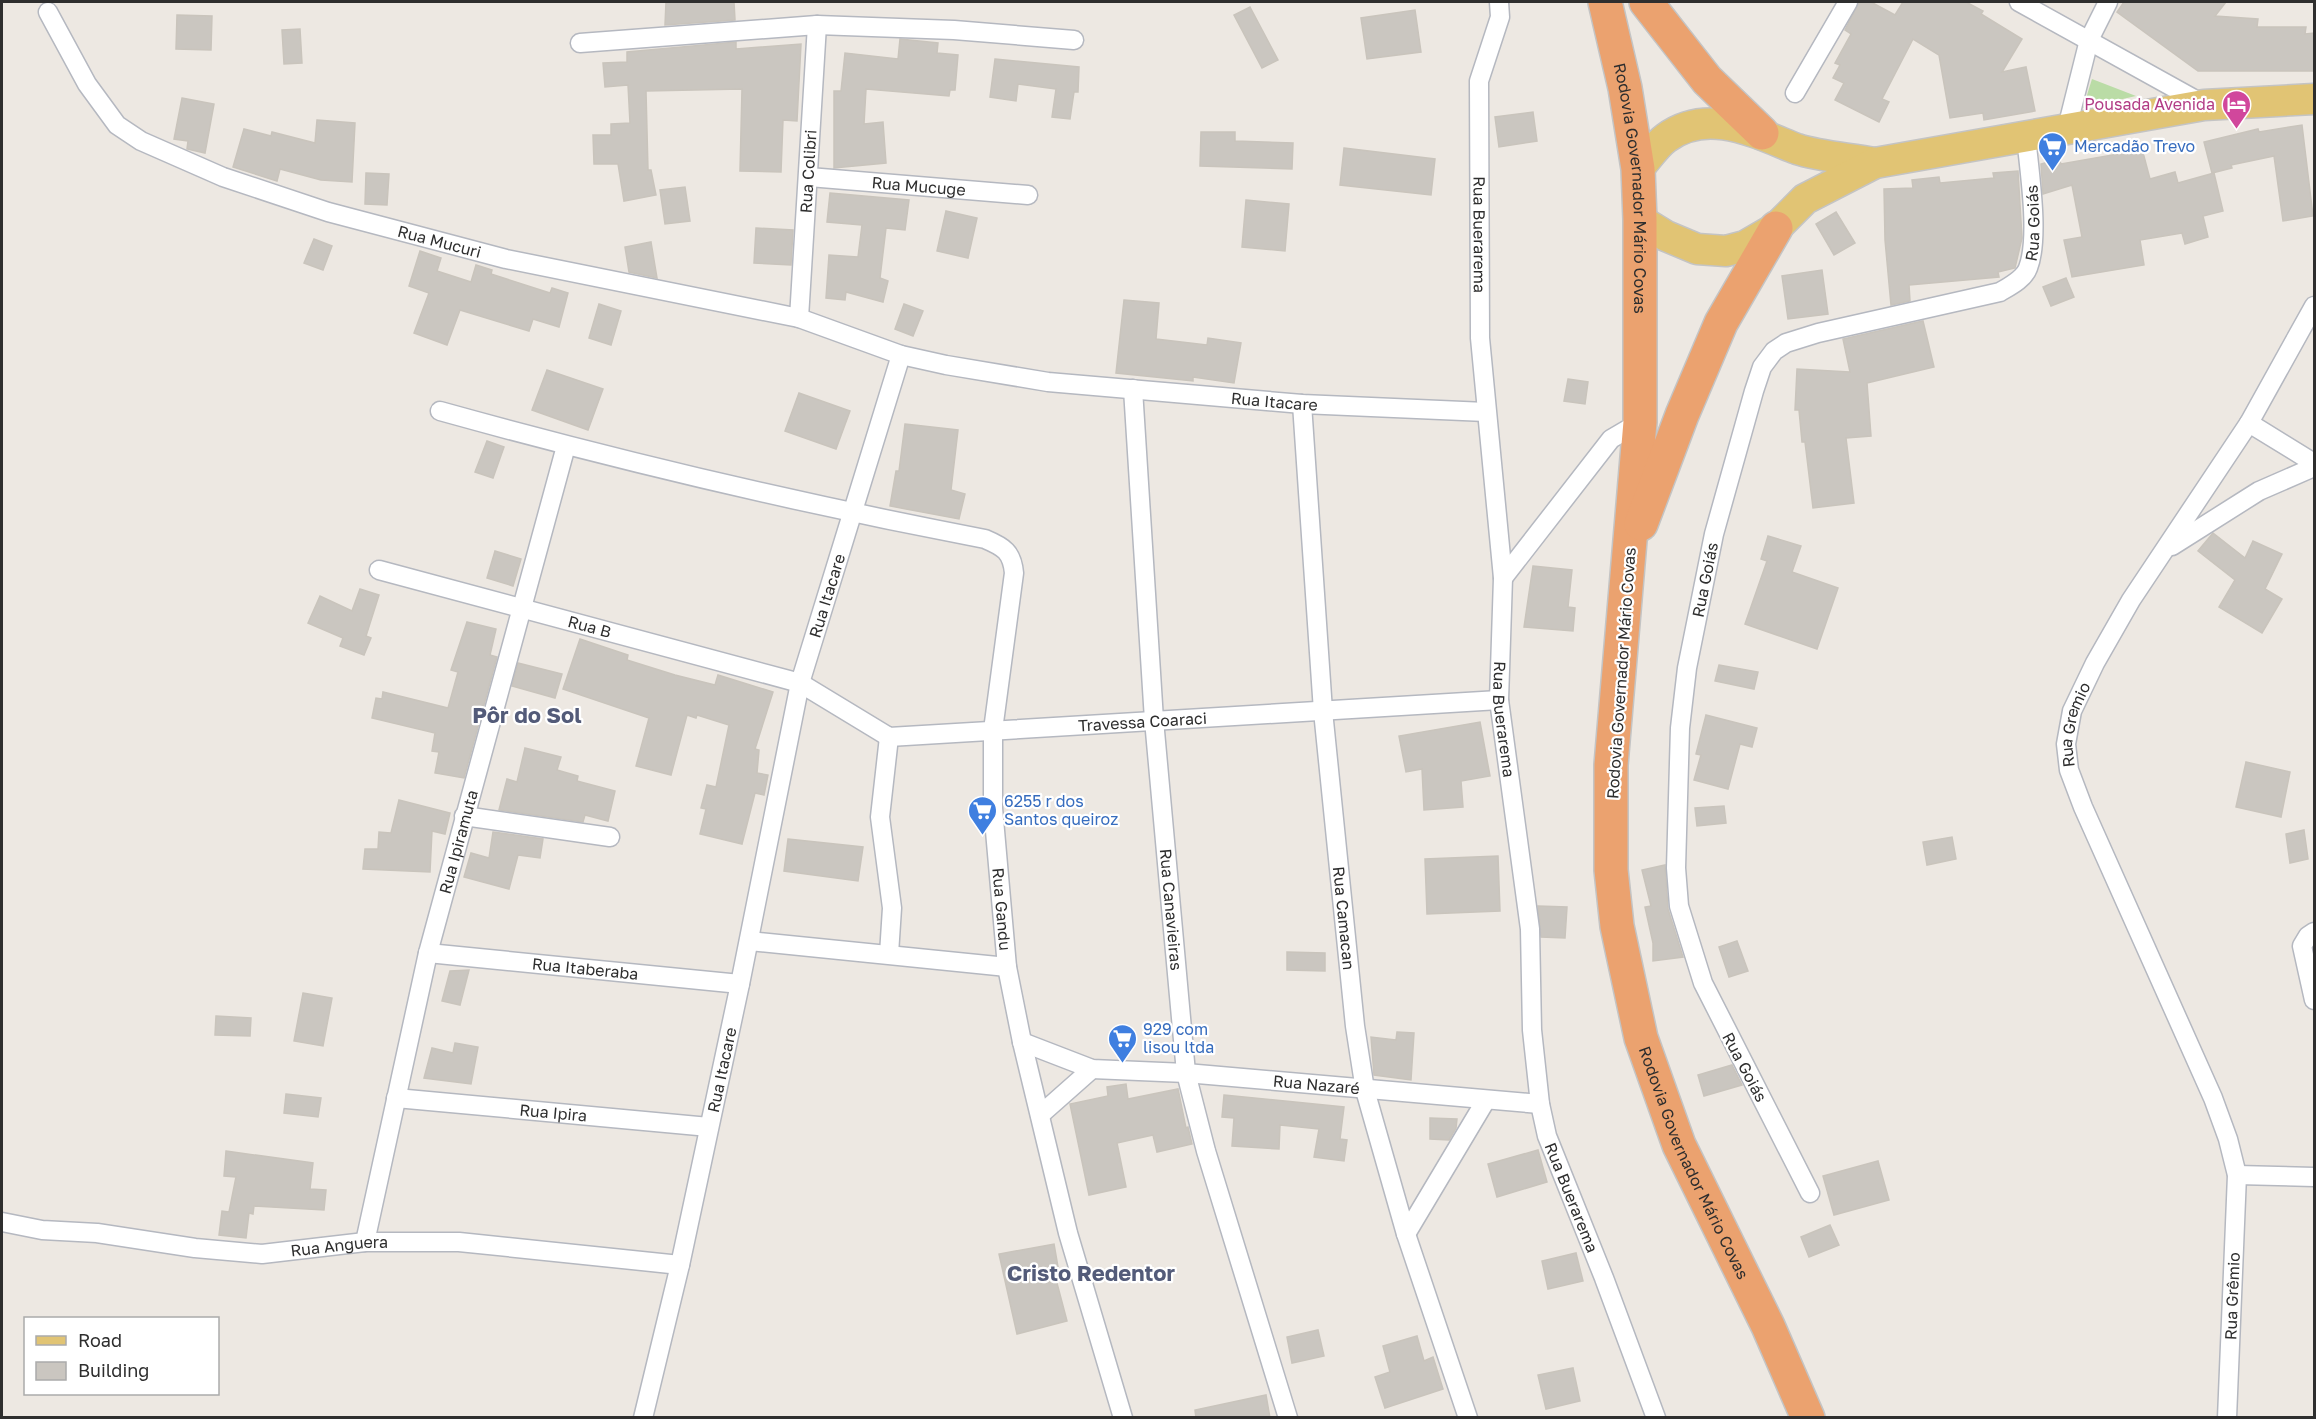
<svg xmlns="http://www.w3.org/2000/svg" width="2316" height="1419" viewBox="0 0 2316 1419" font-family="'Golos Text',sans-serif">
  <rect width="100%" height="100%" fill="#ede8e2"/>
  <path fill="#badca6" d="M2092,79L2136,96L2083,108Z"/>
  <g fill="#cac6c0" stroke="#c9c4bc" stroke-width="1.5">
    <path d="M666,2H734L735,20L665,25Z"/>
    <path d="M1859,2H1871L1895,15L1903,2H1966L1983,11L1981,14L2022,39L2002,72L2026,67L2035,111L1984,120L1983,113L1950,118L1939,55L1913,39L1882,99L1889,102L1879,122L1835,100L1844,83L1833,78L1840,65L1835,63L1851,34L1845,30Z"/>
    <path d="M2124,2H2226L2215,16L2258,19L2257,27H2306L2305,34L2314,33V71H2198L2117,12Z"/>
    <path d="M1250,7L1278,60L1262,68L1234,15Z"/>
    <path d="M1415,10L1421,52L1367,59L1361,18Z"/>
    <path d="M177,15L212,16L211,50L176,49Z"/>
    <path d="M300,29L302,63L284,64L282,30Z"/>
    <path d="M900,39L938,43L937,53L958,55L955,90H950L949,96L866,89L864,124L883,122L886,163L834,168V91H841L845,53L898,59Z"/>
    <path d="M736,42V49L801,44L797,121L783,120L781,172L740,171L742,89L646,91L648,170H651L656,195L624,201L618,164H594L593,135H611V124L630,123L628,85L605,87L603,63L627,62V52Z"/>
    <path d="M995,59L1079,67L1078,92H1074L1070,119L1052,117L1056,89L1018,84L1016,101L990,97Z"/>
    <path d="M182,98L214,104L205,153L187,149L188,141L174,139Z"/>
    <path d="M1533,112L1537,141L1499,147L1495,117Z"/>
    <path d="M317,120L355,123L352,182L321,180L280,169L277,181L233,167L244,129L271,136L272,132L315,143Z"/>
    <path d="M2302,125L2313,216L2283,221L2274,156L2231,165L2232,168L2212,173L2204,142L2258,129L2259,132Z"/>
    <path d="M1201,132H1235V141L1293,143L1292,169L1200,166Z"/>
    <path d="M2141,145L2150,179L2175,172L2178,183L2214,173L2223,211L2203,216L2208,237L2185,244L2182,233L2140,240L2144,265L2072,277L2064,240L2082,237L2072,185L2043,194L2041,164L2059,159L2061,164L2124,153L2123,150Z"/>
    <path d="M1344,148L1435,159L1431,195L1340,185Z"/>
    <path d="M2018,171L2022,238L2015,268L1998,272L1999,277L1909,285L1910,301L1891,305L1885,240L1884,189L1913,188L1912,180L1939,177L1940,183L1994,178L1993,173Z"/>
    <path d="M366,173L389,174L387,205L365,204Z"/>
    <path d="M685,187L690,221L665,224L660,190Z"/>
    <path d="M830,193L909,200L905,230L886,228L880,278L888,281L883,302L846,292L845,300L826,298L829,255L858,257L862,225L827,222Z"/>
    <path d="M1246,200L1289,204L1285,251L1242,247Z"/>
    <path d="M946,211L977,218L968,258L937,251Z"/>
    <path d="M1836,212L1855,243L1834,255L1816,224Z"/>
    <path d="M756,228L793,230L791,265L754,263Z"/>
    <path d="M314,239L332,246L323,270L304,263Z"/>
    <path d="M651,242L657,278L629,272L625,247Z"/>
    <path d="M420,251L441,258L437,271L471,282L476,265L492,270L491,274L550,293L552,288L568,293L559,327L533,319L529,331L460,310L447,345L414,333L429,293L409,286Z"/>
    <path d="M1822,270L1828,314L1788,319L1782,276Z"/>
    <path d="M2066,278L2074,297L2051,306L2043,287Z"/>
    <path d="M1124,300L1159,303L1156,339L1207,345L1208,338L1241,343L1234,383L1193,377V381L1116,373Z"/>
    <path d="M599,304L621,311L611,345L589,338Z"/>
    <path d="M904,304L923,311L913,336L895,329Z"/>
    <path d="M1923,321L1934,367L1867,383L1871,436L1846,438L1854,503L1813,508L1805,442H1802L1799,410H1795L1797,369L1850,372L1843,339Z"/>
    <path d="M547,370L603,389L588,430L532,410Z"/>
    <path d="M1568,379L1588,382L1585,404L1564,401Z"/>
    <path d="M799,393L850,411L836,449L785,431Z"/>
    <path d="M905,424L958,430L951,490L965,494L959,519L890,506L896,471H899Z"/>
    <path d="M487,441L504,447L493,478L475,472Z"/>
    <path d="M2213,533L2245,558L2253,541L2282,554L2265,589L2282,599L2262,633L2219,607L2235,580L2198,551Z"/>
    <path d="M1768,536L1801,546L1792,572L1838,588L1817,649L1745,624L1767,561L1761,559Z"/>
    <path d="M495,551L521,559L513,586L487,578Z"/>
    <path d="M1533,566L1572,570L1568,607L1575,608L1573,631L1524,627Z"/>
    <path d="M360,589L379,595L366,636L371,638L364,655L340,646L343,638L308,623L320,596L352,611Z"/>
    <path d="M467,622L496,629L490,655L497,657L464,778L435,773L439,752L432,751L435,733L372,718L376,698L382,699L383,692L448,708L458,672L451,670Z"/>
    <path d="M580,639L628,655L627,660L675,675L715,685L718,675L773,692L755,749L759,750L757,773L768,775L764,795L755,793L742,844L700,834L706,809L701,808L707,785L716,787L729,725L697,715L696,718L687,715L671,775L636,766L649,718L563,689Z"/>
    <path d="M518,663L562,674L555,698L512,686Z"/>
    <path d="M1719,665L1758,672L1754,689L1715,681Z"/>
    <path d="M1706,715L1757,728L1752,747L1740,744L1728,789L1694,780L1701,755L1696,754Z"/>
    <path d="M1480,722L1490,776L1461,781L1463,807L1424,810L1422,769L1406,772L1399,736Z"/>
    <path d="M525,748L561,757L557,770L578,776L577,781L615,791L608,821L585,815L583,822L499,810L507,779L517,782Z"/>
    <path d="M2246,762L2290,772L2281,817L2236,807Z"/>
    <path d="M399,800L450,813L445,834L432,831L430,872L363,869L365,849H378L379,832L391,833Z"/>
    <path d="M1724,806L1726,823L1697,826L1695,808Z"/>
    <path d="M2304,830L2308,859L2290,863L2286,834Z"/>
    <path d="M493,832L543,839L540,858L518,855L509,889L464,877L471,853L489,858Z"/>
    <path d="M1952,837L1956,859L1927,865L1923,842Z"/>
    <path d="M788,839L863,847L858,881L784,871Z"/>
    <path d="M1498,856L1500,911L1427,914L1425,859Z"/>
    <path d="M1665,865L1668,909L1683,957L1653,961V943L1645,907L1651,906L1642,870Z"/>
    <path d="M1538,906L1567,907L1565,938L1541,937Z"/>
    <path d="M1737,941L1748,971L1729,977L1719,947Z"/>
    <path d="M1287,952L1325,953V971L1287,970Z"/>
    <path d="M469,970L460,1005L442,1001L450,971Z"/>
    <path d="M303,993L332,998L323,1046L294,1041Z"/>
    <path d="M216,1016L251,1018L250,1036L215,1035Z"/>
    <path d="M1397,1032L1414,1033L1411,1080L1374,1075L1371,1037L1396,1040Z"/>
    <path d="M455,1043L478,1047L471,1084L424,1078L432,1048L453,1053Z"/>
    <path d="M1732,1065L1742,1085L1704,1096L1698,1075Z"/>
    <path d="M1126,1084L1128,1099L1178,1089L1186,1128L1188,1127L1192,1144L1157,1152L1153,1135L1117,1143L1126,1187L1089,1195L1070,1104L1108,1096L1107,1087Z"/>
    <path d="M286,1094L321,1098L318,1117L284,1113Z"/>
    <path d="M1224,1095L1344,1107L1340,1139L1347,1140L1344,1161L1314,1157L1319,1129L1280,1125L1279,1149L1232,1146L1234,1118L1222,1117Z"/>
    <path d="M1430,1118L1457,1119L1456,1128L1449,1140L1430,1139Z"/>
    <path d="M1538,1150L1547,1182L1497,1197L1488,1164Z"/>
    <path d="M226,1151L313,1163L310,1189L326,1190L324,1210L254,1206L253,1214L249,1213L246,1238L219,1235L222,1211L229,1212L236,1177L224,1176Z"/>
    <path d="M1878,1161L1889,1200L1834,1215L1823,1176Z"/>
    <path d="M1830,1225L1839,1245L1809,1257L1801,1237Z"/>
    <path d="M1054,1244L1058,1267L1053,1268L1067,1321L1017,1334L999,1254Z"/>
    <path d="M1576,1253L1583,1281L1548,1289L1542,1261Z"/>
    <path d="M1318,1330L1324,1356L1292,1363L1287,1337Z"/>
    <path d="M1417,1336L1424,1361L1433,1357L1443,1389L1385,1408L1375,1377L1390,1372L1383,1346Z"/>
    <path d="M1573,1368L1580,1401L1546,1409L1538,1375Z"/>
    <path d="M1266,1395L1270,1418H1196L1195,1410Z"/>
  </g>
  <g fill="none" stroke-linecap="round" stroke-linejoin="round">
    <defs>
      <g id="street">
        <path id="s1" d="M1499,2L1500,17L1479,81L1480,338L1503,578L1499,700L1530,929L1532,1030L1540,1104L1547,1136L1604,1278L1656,1418"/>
        <path d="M2019,2L2203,104"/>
        <path id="s2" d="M48,12L87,84L117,125L141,141L223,177L328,212L506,259L799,318L901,355L946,365L1048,382L1302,404L1486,412"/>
        <path d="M580,43L817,25L954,30L1074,40"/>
        <path d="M1795,93L1848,2"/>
        <path d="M2067,128L2089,40L2108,2"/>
        <path id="s3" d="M809,177L1028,195"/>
        <path id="s4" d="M799,318L817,25"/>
        <path id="s5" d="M1133,389L1154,720L1186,1073L1206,1151L1288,1418"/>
        <path id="s6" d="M1302,404L1323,711L1355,1026L1365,1090L1406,1234L1468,1418"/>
        <path id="s7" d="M440,411C620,461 802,504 985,539C1004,547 1012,552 1014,573L993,730V808L1007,967L1022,1042L1068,1233L1123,1418"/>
        <path d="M2249,423L2314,463"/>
        <path d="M2172,546L2259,491L2314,467"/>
        <path id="s8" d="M379,570L800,683L889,737L1499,700"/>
        <path d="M1503,578L1611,439L1640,422"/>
        <path d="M889,737L880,817L892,908L889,954"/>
        <path d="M464,816L610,837"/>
        <path d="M2314,932L2308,936L2302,946L2314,1000"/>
        <path d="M749,941L1007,967"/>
        <path id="s9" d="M428,953L740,984"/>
        <path id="s10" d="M1022,1042L1092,1069L1186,1073L1540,1104"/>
        <path id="s11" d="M396,1098L709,1127"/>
        <path d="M1040,1115L1092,1069"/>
        <path d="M2237,1175L2314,1177"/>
        <path id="s12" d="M1810,1193L1703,983L1679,906L1676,868L1680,728L1687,668L1714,534L1754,391L1762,367L1774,351L1786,343L1818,333L2000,292C2010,286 2024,279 2028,268C2040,237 2029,170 2026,136"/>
        <path id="s13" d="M2,1222L42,1230L97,1233L195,1248L262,1254L365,1242H459L680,1265"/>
        <path d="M1406,1234L1486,1100"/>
        <path id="s14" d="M365,1242L428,953L566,446"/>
        <path id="s15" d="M643,1418L680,1265L740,984L800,683L901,355"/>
        <path id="s16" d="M2227,1418L2237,1175L2228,1139L2213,1098L2083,807L2069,770L2066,744L2072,711L2095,663L2131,600L2249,423L2314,306"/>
      </g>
      <g id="primary">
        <path d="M1638,169C1647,159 1656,145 1666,138C1708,107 1756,133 1797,149C1821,157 1850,158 1875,163"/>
        <path d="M1640,220L1666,236L1697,249L1726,251L1745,246L1776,228L1805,199L1875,163L2204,105L2314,99"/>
      </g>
      <g id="highway">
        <path id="s17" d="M1605,2L1625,88L1638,169L1640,220V422L1611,765V870L1617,926L1641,1038L1679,1145L1768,1326L1808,1418"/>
        <path d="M1646,2L1707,80L1762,133"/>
        <path d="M1641,524L1682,415L1721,323L1776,228"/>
      </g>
    </defs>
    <use href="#street" stroke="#b5b8c0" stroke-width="21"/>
    <use href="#primary" stroke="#c4c4c4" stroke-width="33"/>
    <use href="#highway" stroke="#c4c4c4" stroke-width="36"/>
    <use href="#street" stroke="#fff" stroke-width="18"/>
    <use href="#primary" stroke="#e1c474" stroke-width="30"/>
    <use href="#highway" stroke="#eba26f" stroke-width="33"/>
  </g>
  <defs>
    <symbol id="hotel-pin" viewBox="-11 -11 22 30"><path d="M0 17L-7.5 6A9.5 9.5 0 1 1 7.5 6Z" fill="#d1479c" stroke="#fff"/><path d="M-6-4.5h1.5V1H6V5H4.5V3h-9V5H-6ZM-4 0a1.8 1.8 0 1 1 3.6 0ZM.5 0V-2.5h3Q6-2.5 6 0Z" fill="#fff"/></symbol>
    <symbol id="supermarket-pin" viewBox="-11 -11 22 30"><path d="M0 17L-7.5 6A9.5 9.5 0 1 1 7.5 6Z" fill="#3f7fe0" stroke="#fff"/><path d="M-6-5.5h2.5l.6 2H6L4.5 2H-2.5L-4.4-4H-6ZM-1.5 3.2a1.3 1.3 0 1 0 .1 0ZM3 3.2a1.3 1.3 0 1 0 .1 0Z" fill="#fff"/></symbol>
  </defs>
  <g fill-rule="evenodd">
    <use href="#hotel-pin" x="2220" y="88" width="33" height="45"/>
    <use href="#supermarket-pin" x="2036" y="130" width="33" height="45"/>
    <use href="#supermarket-pin" x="966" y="794" width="33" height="45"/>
    <use href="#supermarket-pin" x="1106" y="1022" width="33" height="45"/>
  </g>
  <g text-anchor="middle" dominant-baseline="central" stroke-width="4.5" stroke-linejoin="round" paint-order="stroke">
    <g font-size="16" fill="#b23c85" stroke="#fff" text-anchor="end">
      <text x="2215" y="104">Pousada Avenida</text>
    </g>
    <g font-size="16" fill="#366cbe" stroke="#fff" text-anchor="start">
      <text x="2074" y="146">Mercadão Trevo</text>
      <text x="1004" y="801">6255 r dos<tspan x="1004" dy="18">Santos queiroz</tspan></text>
      <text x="1143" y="1029">929 com<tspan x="1143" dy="18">lisou ltda</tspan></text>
    </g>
    <g font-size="16" fill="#2e2e2e" stroke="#fff">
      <text stroke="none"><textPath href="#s4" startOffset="147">Rua Colibri</textPath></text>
      <text stroke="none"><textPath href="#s3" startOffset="110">Rua Mucuge</textPath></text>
      <text stroke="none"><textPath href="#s17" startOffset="189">Rodovia Governador Mário Covas</textPath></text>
      <text stroke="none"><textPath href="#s12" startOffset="1203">Rua Goiás</textPath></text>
      <text stroke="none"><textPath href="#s1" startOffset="236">Rua Buerarema</textPath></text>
      <text stroke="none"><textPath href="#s2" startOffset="477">Rua Mucuri</textPath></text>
      <text stroke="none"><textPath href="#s2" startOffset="1330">Rua Itacare</textPath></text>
      <text stroke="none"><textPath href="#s12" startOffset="645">Rua Goiás</textPath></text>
      <text stroke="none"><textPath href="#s15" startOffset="843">Rua Itacare</textPath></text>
      <text stroke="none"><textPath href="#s8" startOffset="218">Rua B</textPath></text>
      <text transform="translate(1621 673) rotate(-86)">Rodovia Governador Mário Covas</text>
      <text stroke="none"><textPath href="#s1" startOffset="722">Rua Buerarema</textPath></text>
      <text stroke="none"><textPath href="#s8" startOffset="794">Travessa Coaraci</textPath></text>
      <text stroke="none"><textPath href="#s16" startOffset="729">Rua Gremio</textPath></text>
      <text stroke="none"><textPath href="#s14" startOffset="411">Rua Ipiramuta</textPath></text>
      <text stroke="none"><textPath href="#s7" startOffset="946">Rua Gandu</textPath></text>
      <text stroke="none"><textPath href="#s5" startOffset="522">Rua Canavieiras</textPath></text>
      <text stroke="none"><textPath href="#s6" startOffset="516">Rua Camacan</textPath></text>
      <text stroke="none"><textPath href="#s9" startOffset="158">Rua Itaberaba</textPath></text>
      <text transform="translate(1745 1067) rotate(62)">Rua Goiás</text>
      <text stroke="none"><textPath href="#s15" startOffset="357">Rua Itacare</textPath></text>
      <text stroke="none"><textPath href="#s10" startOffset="300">Rua Nazaré</textPath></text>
      <text stroke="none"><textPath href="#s11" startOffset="158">Rua Ipira</textPath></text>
      <text stroke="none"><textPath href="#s17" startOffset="1179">Rodovia Governador Mário Covas</textPath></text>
      <text stroke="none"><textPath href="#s1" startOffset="1208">Rua Buerarema</textPath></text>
      <text stroke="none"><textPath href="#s13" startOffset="340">Rua Anguera</textPath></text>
      <text stroke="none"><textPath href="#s16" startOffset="122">Rua Grêmio</textPath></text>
    </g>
    <g font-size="22" font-weight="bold" fill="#535b79" stroke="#fff">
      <text x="527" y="714">Pôr do Sol</text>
      <text x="1091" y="1272">Cristo Redentor</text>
    </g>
  </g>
  <rect width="2316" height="1419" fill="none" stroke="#2e2e2e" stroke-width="6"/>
  <rect x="24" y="1317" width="195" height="78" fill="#ffffff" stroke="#ababab" stroke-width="1.5"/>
  <rect x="36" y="1336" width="30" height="9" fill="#e1c474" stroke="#ababab" stroke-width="1.5"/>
  <text x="78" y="1347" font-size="18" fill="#2e2e2e">Road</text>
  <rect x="36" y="1362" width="30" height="18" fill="#cac6c0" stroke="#ababab" stroke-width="1.5"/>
  <text x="78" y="1377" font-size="18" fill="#2e2e2e">Building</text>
</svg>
